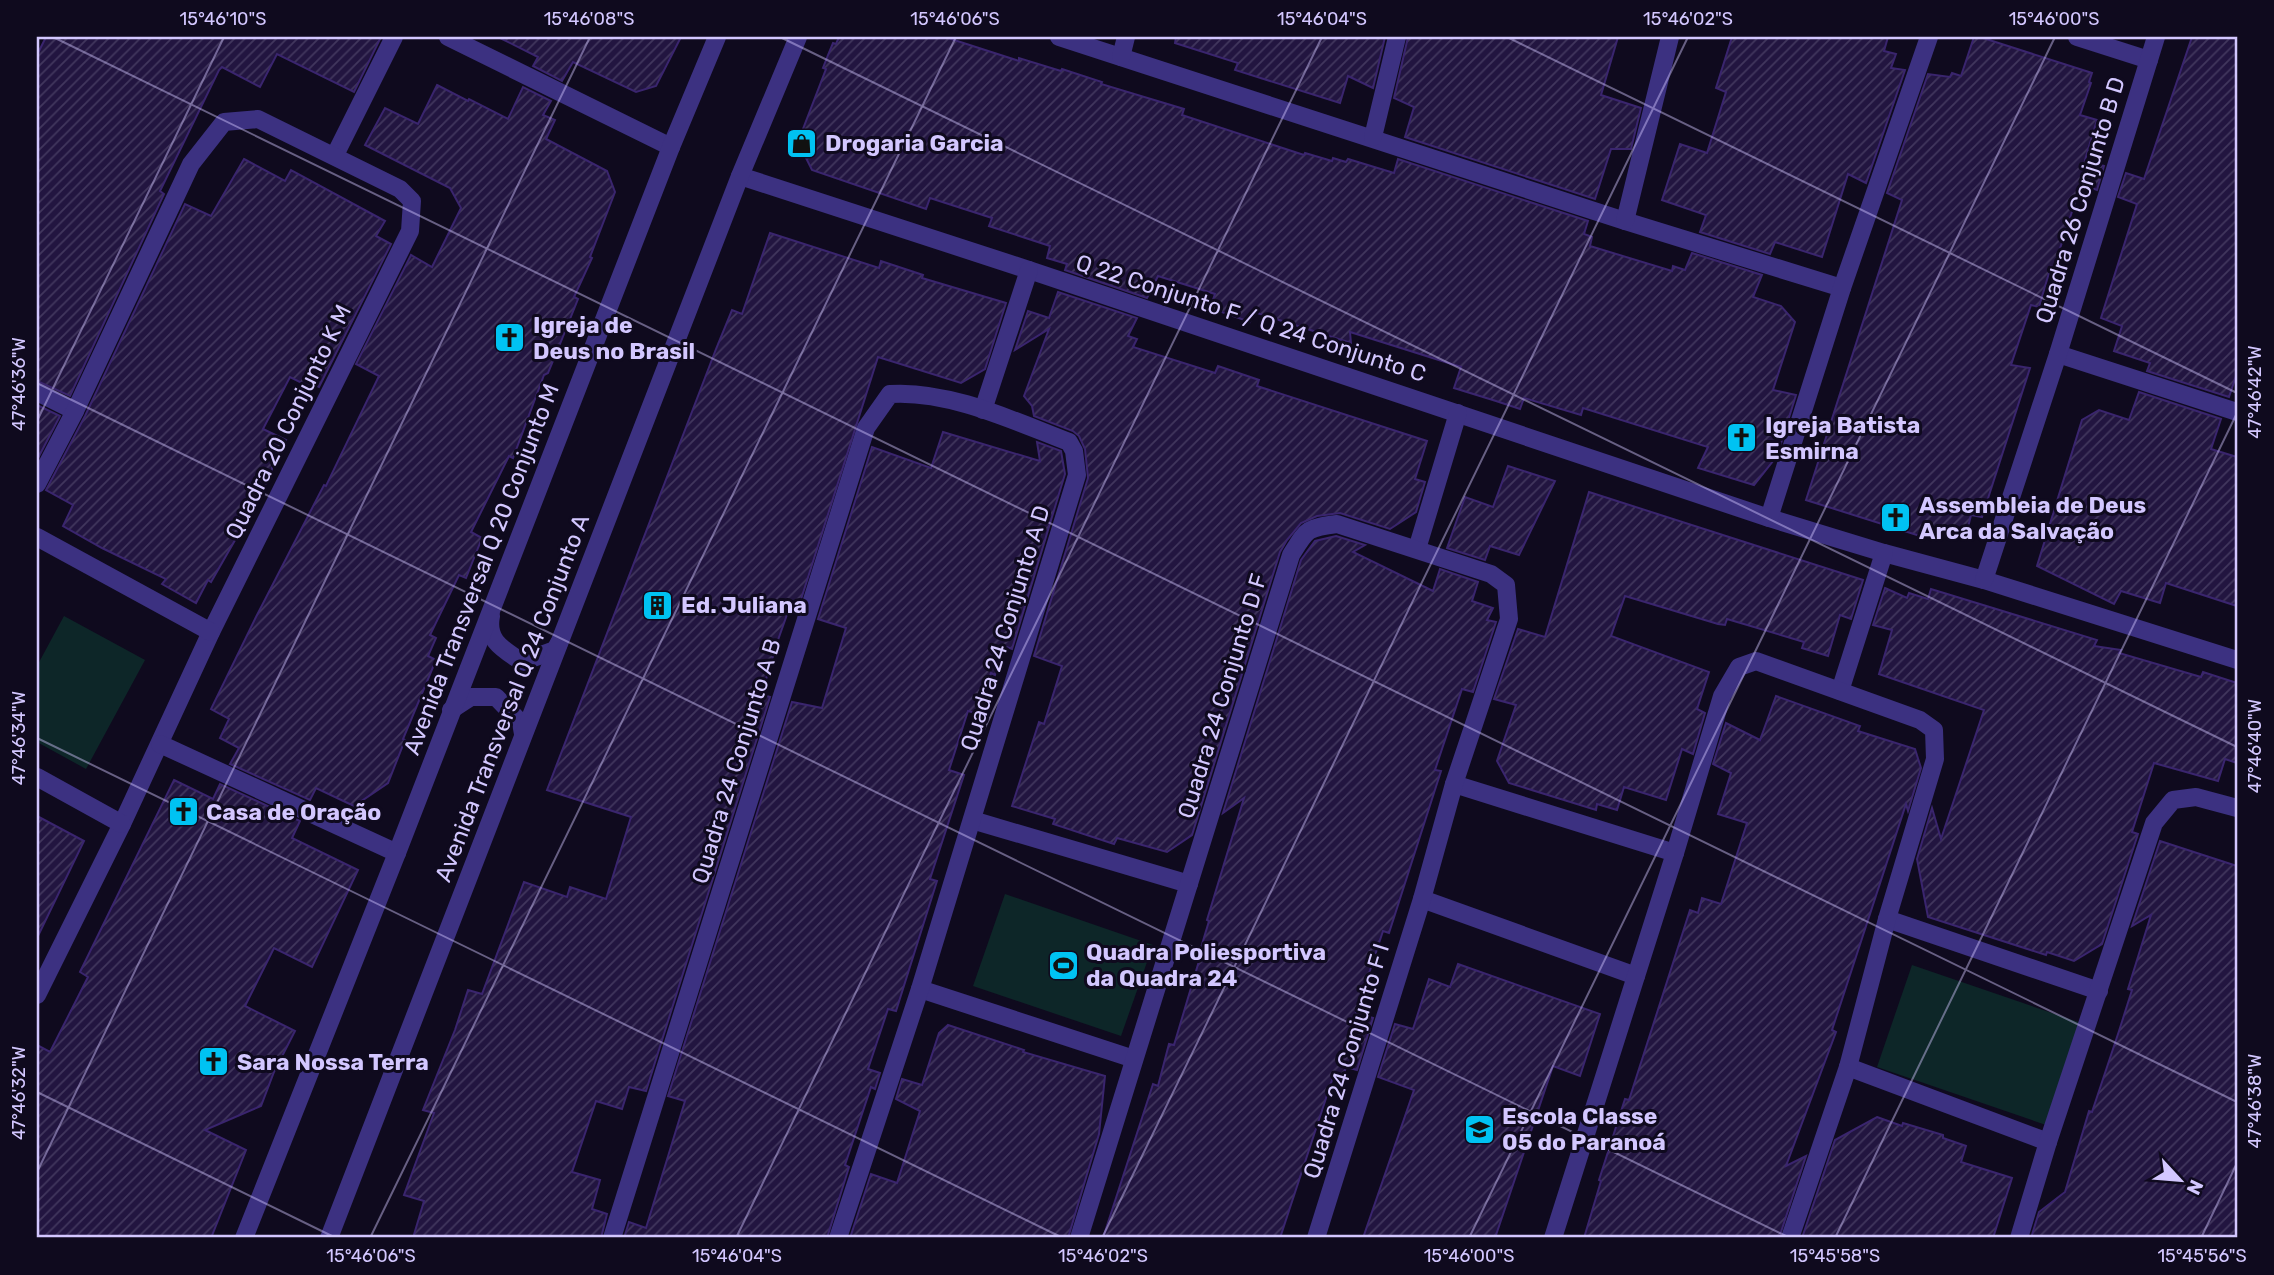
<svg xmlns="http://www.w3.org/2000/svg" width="2274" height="1275" viewBox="0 0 2274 1275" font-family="Rubik,sans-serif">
  <defs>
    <pattern id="building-hatch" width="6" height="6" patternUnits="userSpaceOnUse" patternTransform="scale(1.75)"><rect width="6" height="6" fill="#221540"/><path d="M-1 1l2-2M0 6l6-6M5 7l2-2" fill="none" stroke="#41365d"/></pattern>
  </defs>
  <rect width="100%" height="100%" fill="#0f0a1e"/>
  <g fill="#0d2628">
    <path d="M64,616L145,660L86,769L37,742V666Z"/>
    <path d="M1005,894L1153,945L1121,1036L973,986Z"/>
    <path d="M1912,965L2087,1025L2052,1127L1877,1067Z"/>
  </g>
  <g fill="url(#building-hatch)" stroke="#3a256e" stroke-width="2">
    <path d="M46,37H381L354,92L277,54L260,87L222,67L219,70L160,191L164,194L70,396L37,381V55Z"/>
    <path d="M498,37H681L656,86L636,92L573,62L562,81L533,66L538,57Z"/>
    <path d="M839,37H945L1019,61V58L1061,71L1062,69L1102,82L1101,84L1184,109L1182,115L1304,155L1305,153L1332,161L1333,158L1346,162L1348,159L1394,173L1398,159L1588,221L1584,234L1592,237L1590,246L1672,271L1673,266L1685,270L1692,253L1762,275L1753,297L1781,306L1795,322L1773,390L1796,395L1777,456L1754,485L1698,468L1708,447L1583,408L1581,415L1524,398L1520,409L1496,401L1454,388L1461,367L1350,332L1351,343L1254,312L1250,322L1210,308L1215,294L1158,276L1147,298L1065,270L1067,264L1047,258L1050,246L989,226L992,218L930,198L926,209L812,170L798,142L826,69L823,68L828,55L833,43L836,44Z"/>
    <path d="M1176,37H1385L1373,88L1348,76L1340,103L1235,70L1238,63L1175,43Z"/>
    <path d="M1408,37H1618L1601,95L1641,108L1631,149H1611L1595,199L1405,137L1414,107L1394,98Z"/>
    <path d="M1732,37H1888L1884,51L1896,54L1891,68L1905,70L1866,183L1848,174L1822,257L1775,242L1770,254L1700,232L1706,215L1662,200L1680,144L1707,153L1726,92L1716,88Z"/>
    <path d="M1974,37H1980L2092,73L2089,82L2091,83L2080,115L2097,120L2085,160L2104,166L2097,190L2081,184L2054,267L2051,266L2039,307L2031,305L2011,365L2030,368L1982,517L1971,515L1966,536L1963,535L1962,539L1923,527L1920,536L1806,500L1902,200L1887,193L1928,74L1950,77L1952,73L1961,76Z"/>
    <path d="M2192,37H2237V373L2229,397L2147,371L2150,363L2114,351L2122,326L2101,318L2137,204L2118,197L2126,173L2144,179Z"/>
    <path d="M437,85L468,101L469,99L508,119L523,87L551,101L543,115L555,120L546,139L607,171L615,192L590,257L592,258L574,297L578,299L560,344L548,373L544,375L513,458L509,456L471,532L482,538L466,578L459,575L430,635L436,638L428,656L436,660L403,739L405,740L388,783L354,806L316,788L310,800L230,764L239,748L220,738L229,719L211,709L256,617L324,485L326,486L379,376L356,364L411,255L432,267L461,208L450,188L365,145L385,108L418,124Z"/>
    <path d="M244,159L285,181L291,170L385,221L376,236L391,244L319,387L315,385L314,389L290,377L263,429L286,440L272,464V472L246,521L211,582L208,580L196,603L162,584L166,579L102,548L63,526L73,505L46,490L85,416L185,204L211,216Z"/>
    <path d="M770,233L879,268L881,261L923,275L922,278L1006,303L985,369L961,383L878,357L797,612L789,609L778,640L764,686H766L763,695L770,697L646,1091L629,1087L622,1109L596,1101L572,1172L600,1180L592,1209L607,1214L601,1238H413L424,1201L404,1195L434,1113L423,1110L455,1030L468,990L482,994L524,882L567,897L570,887L606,899L631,817L547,790L716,349L732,310L742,314Z"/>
    <path d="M1058,292L1137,318L1128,336L1137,339L1133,347L1215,373L1218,366L1259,380L1257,386L1427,441L1415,479L1425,482L1416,512L1390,529L1340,513L1317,516L1301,523L1287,540L1280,552L1192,835L1167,852L1117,838L1114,844L1053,824L1055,819L1012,806L1039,722L1044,724L1062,666L1034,656L1088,478L1085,449L1079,436L1073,431L1034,416L1032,406L1024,396L1049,329L1015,350L1028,311L1049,318Z"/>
    <path d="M2139,392L2221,419L2211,449L2237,457V606L2166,583L2160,603L2121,591L2114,604L2037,566L2082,420L2099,410L2129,420Z"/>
    <path d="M37,405L60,416L37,460Z"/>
    <path d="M943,432L1040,461L1037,442L1061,451L1065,474L1012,649L1004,646L995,675L991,673L979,714L968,711L949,770L964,775L930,879L937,881L896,1011L888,1009L868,1069L880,1073L875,1089L871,1087L845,1165L849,1167L827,1238H624L629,1222L646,1228L685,1101L668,1096L792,702L822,708L846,628L818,619L872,447L931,468Z"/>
    <path d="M1508,466L1555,481L1519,555L1490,546L1485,560L1447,548L1465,497L1493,507Z"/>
    <path d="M1589,492L1863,580L1851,619L1840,615L1828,656L1802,648L1804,642L1727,619L1725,625L1718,624L1625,596L1611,636L1709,672L1697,709L1705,713L1693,754L1682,749L1666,800L1624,787L1617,810L1597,804L1596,810L1509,783L1497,761L1516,705L1494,699L1518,629L1545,637Z"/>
    <path d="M1336,536L1365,545L1353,552L1433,591L1440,569L1478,582L1472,601L1493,608L1487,620L1496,622L1473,692L1462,689L1435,770L1441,771L1389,933L1383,931L1356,1013L1373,1018L1357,1070L1346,1067L1343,1077L1334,1074L1280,1238H1103L1153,1084L1158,1086L1169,1044L1174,1045L1199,961H1197L1209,921L1207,920L1244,798L1223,813L1301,560L1315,541Z"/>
    <path d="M1885,588L1907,598L1909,593L1928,599L1931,589L2097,640L2094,646L2121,650L2119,653L2201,677L2203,672L2237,683V763L2225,759L2218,781L2154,763L2132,832L2138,834L2102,944L2074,961L2047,952L2046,955L1928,917L1917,859L1932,808L1941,839L1984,710L1879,674L1892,630L1873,625Z"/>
    <path d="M1776,696L1860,726L1858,731L1915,749L1921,768L1908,811L1906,804L1832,1030L1836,1032L1786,1166L1806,1156L1779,1238H1584L1601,1181L1599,1180L1625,1099L1629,1100L1690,910L1698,913L1702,898L1721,904L1747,823L1718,814L1731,773L1713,764L1726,723L1760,740Z"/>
    <path d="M174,780L213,799L220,784L300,821L292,838L358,870L312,967L274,948L245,1006L295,1031L274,1072L261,1106L205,1130L246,1150L211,1238H37V1045L50,1052L88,977L80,972Z"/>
    <path d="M37,816L84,841L37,938Z"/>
    <path d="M2160,841L2237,866V1238H2031L2039,1212L2065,1192L2089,1111L2092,1112L2119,1031L2132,990L2128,989L2151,915L2132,926Z"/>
    <path d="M1458,964L1600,1014L1580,1076L1553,1066L1495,1238H1363L1414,1090L1378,1077L1395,1024L1413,1029L1429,979L1450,987Z"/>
    <path d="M948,1025L1024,1050L1023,1052L1105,1076L1099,1134L1068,1238H850L871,1174L897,1183L920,1111L896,1099L902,1079L922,1085L939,1033Z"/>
    <path d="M1877,1117L1902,1126L1903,1123L1943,1135V1138L1966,1146L1961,1162L2012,1178L1993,1238H1802L1835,1140Z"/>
  </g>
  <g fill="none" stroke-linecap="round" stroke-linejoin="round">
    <g stroke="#3c3181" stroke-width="18">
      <path d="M448,37L671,147"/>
      <path d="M1059,37L1625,221L1842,288"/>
      <path d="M2077,37L2149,60"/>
      <path d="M1121,57L1126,37"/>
      <path d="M1373,137L1397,37"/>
      <path d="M335,155L394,37"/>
      <path d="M740,176L1029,270L1769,518L1884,553L1984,580L2237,660"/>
      <path d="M1625,221L1670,37"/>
      <path d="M2058,354L2237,412"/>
      <path d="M37,392L75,411"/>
      <path d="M983,410L1029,270"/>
      <path d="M37,484L75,411L191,164L224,122L258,119L400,189L412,201L410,231L211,632L122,824L37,995"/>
      <path d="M1769,518L1842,288L1929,37"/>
      <path d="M37,537L211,632"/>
      <path d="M1417,549L1458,413"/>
      <path d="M1984,580L2058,354L2156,37"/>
      <path d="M1840,691L1884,553"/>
      <path d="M160,744L397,853"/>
      <path d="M37,777L122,824"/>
      <path d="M1454,784L1675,853"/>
      <path d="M972,820L1189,884"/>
      <path d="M1422,899L1636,976"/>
      <path d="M1887,919L2099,991"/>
      <path d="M920,989L1134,1059"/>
      <path d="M1848,1067L2048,1142"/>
      <path d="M612,1238L866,428L890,394C949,390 1014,421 1069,442L1074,451L1077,475L920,989L838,1238"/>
      <path d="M1079,1238L1291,555C1307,529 1306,528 1337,524L1491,574L1506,585L1509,619L1454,784L1422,899L1316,1238"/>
      <path d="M1553,1238L1675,853L1722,696L1739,667L1756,661L1920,720L1934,730L1935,759L1887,919L1848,1067L1790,1238"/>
      <path d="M2019,1238L2048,1142L2154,823L2173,800L2196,797L2237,808"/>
    </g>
    <g stroke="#3c3181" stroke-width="18">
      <path d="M491,616C486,641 503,649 522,662L555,650L559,643"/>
      <path d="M451,710L471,697H496L521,723L523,734"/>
      <path d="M244,1238L397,853L671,147L717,37"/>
      <path d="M329,1238L740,176L798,37"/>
    </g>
  </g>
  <path fill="none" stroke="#d3c7ff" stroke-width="2" stroke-opacity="0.45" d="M53,37L2237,1102M780,37L2237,747M1507,37L2237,393M2234,37L2237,38M37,383L1790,1238M37,421L224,37M37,738L1063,1238M37,1092L336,1238M37,1172L590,37M370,1238L956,37M736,1238L1322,37M1102,1238L1688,37M1469,1238L2055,37M1835,1238L2237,413M2201,1238L2237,1163"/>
  <defs>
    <symbol id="shop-square" viewBox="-11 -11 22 22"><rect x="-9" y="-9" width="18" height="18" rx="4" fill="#00c2f2" stroke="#0f0a1e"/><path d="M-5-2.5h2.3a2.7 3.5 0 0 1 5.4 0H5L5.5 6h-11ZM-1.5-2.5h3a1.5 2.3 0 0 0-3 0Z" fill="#111"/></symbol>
    <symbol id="church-square" viewBox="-11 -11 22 22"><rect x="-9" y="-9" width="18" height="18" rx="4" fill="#00c2f2" stroke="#0f0a1e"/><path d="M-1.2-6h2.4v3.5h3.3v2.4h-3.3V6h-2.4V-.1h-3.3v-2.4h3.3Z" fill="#111"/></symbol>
    <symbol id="building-square" viewBox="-11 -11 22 22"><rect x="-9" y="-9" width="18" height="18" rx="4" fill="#00c2f2" stroke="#0f0a1e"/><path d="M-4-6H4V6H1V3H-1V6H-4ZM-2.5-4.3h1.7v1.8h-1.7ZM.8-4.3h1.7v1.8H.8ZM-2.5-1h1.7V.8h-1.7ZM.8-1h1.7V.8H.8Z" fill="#111"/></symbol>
    <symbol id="stadium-square" viewBox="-11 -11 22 22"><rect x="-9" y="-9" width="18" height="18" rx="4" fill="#00c2f2" stroke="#0f0a1e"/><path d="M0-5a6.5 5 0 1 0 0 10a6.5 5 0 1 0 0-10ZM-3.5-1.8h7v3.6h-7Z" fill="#111"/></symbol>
    <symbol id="school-square" viewBox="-11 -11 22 22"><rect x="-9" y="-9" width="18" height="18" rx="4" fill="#00c2f2" stroke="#0f0a1e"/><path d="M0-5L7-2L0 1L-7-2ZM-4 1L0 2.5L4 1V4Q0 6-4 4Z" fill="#111"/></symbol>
  </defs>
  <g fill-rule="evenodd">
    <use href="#shop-square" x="784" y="126" width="35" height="35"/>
    <use href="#church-square" x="492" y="320" width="35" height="35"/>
    <use href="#church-square" x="1724" y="420" width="35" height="35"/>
    <use href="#church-square" x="1878" y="500" width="35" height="35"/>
    <use href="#building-square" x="640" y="588" width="35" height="35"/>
    <use href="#church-square" x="166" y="794" width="35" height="35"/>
    <use href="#stadium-square" x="1046" y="948" width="35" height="35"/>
    <use href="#church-square" x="196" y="1044" width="35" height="35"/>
    <use href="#school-square" x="1462" y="1112" width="35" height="35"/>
  </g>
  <g text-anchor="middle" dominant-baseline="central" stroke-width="6" stroke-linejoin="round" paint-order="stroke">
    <g font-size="23" font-weight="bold" fill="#d3c7ff" stroke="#0f0a1e" text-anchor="start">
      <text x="825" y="143">Drogaria Garcia</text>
      <text x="533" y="325">Igreja de<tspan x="533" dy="26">Deus no Brasil</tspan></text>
      <text x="1765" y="425">Igreja Batista<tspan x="1765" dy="26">Esmirna</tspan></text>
      <text x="1919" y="505">Assembleia de Deus<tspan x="1919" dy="26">Arca da Salvação</tspan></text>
      <text x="681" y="605">Ed. Juliana</text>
      <text x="206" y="812">Casa de Oração</text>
      <text x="1086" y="952">Quadra Poliesportiva<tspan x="1086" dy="26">da Quadra 24</tspan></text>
      <text x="237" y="1062">Sara Nossa Terra</text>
      <text x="1502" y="1116">Escola Classe<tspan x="1502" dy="26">05 do Paranoá</tspan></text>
    </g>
    <g font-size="23" fill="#d3c7ff" stroke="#0f0a1e">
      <text transform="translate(2080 200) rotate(-73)">Quadra 26 Conjunto B D</text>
      <text transform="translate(1251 318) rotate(18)">Q 22 Conjunto F / Q 24 Conjunto C</text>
      <text transform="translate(288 422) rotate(-64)">Quadra 20 Conjunto K M</text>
      <text transform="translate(481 569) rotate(-69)">Avenida Transversal Q 20 Conjunto M</text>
      <text transform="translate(1005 628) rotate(-73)">Quadra 24 Conjunto A D</text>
      <text transform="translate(1222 696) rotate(-73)">Quadra 24 Conjunto D F</text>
      <text transform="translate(512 698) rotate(-69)">Avenida Transversal Q 24 Conjunto A</text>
      <text transform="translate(736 761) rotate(-73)">Quadra 24 Conjunto A B</text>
      <text transform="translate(1346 1061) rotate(-73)">Quadra 24 Conjunto F I</text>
    </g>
  </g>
  <rect width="2274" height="1275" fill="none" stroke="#0f0a1e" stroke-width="77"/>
  <g transform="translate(2180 1180) rotate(116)" stroke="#0f0a1e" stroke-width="5" paint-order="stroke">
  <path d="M0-5L12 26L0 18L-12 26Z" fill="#d3c7ff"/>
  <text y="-10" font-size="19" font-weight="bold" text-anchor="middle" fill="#d3c7ff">N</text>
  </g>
  <rect x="38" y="38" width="2198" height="1198" fill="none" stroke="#d3c7ff" stroke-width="2.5"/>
  <g font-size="18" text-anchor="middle" fill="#d3c7ff">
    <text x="223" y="25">15°46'10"S</text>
    <text x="589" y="25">15°46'08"S</text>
    <text x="955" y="25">15°46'06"S</text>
    <text x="1322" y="25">15°46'04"S</text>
    <text x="1688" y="25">15°46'02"S</text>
    <text x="2054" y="25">15°46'00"S</text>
    <text transform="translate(19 384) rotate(-90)" y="6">47°46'36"W</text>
    <text transform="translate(2255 392) rotate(-90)" y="6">47°46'42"W</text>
    <text transform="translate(19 738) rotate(-90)" y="6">47°46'34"W</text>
    <text transform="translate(2255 746) rotate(-90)" y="6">47°46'40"W</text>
    <text transform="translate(19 1093) rotate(-90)" y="6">47°46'32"W</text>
    <text transform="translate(2255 1101) rotate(-90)" y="6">47°46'38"W</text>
    <text x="371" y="1262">15°46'06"S</text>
    <text x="737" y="1262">15°46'04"S</text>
    <text x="1103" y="1262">15°46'02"S</text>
    <text x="1469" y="1262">15°46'00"S</text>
    <text x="1835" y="1262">15°45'58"S</text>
    <text x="2202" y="1262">15°45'56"S</text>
  </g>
</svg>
